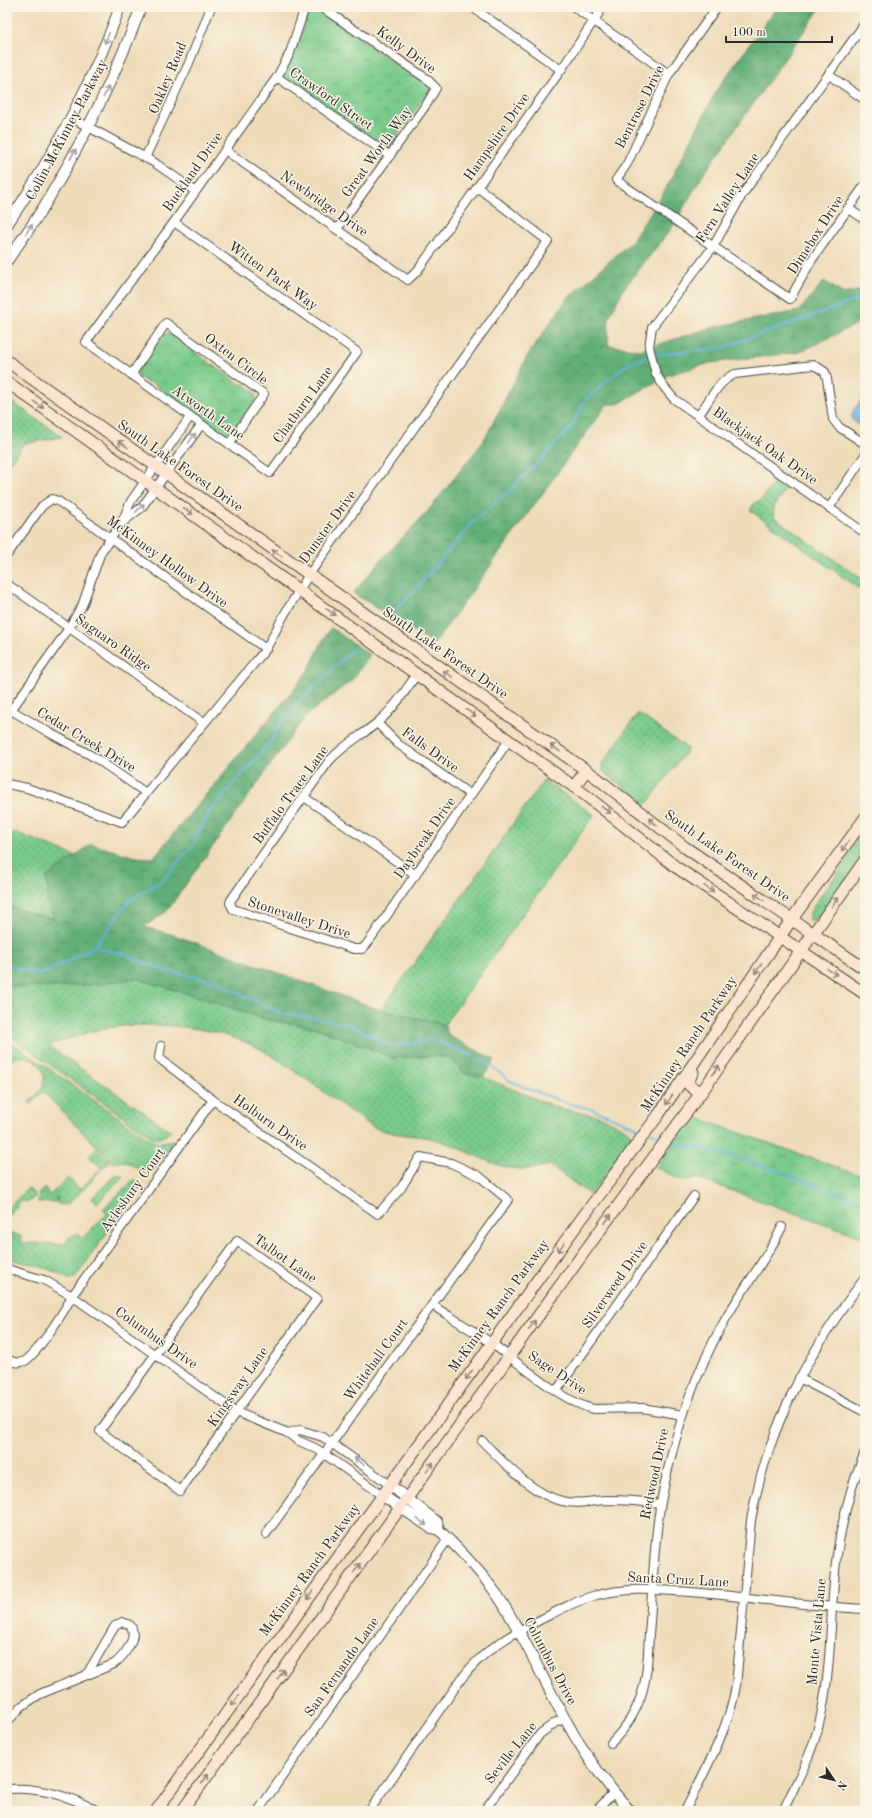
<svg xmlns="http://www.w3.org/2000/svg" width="872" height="1818" viewBox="0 0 872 1818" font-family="'Old Standard TT',serif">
  <defs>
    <pattern id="grass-dots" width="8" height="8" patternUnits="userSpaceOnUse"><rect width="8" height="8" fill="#79ca8b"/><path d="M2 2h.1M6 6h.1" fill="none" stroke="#63a472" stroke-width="1.8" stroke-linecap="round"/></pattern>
    <pattern id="forest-crowns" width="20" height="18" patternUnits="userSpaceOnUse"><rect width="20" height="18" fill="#62ae77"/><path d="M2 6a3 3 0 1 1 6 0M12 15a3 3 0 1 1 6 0" fill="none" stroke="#518e62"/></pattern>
    <pattern id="park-crowns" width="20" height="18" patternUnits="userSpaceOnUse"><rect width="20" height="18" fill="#79ca8b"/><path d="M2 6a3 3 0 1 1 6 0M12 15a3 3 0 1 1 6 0" fill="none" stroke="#63a472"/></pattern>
    <pattern id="water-ripples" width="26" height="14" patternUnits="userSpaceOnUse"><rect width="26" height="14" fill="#65b4df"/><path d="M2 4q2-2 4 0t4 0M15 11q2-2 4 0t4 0" fill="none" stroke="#5393b5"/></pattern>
  </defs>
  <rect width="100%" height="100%" fill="#fcf5e5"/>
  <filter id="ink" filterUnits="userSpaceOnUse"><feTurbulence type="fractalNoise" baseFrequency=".025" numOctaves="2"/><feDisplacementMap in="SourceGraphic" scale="8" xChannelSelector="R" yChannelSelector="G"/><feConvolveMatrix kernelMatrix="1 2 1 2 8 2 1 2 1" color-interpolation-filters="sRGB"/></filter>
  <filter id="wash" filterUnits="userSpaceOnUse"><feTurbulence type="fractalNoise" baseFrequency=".012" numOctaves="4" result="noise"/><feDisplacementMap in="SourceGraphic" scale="16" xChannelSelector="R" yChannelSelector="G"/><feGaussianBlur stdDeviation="0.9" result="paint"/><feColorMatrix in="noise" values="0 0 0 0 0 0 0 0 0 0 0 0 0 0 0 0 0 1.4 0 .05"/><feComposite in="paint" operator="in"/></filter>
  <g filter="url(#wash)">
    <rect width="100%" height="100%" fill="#eedcb9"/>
    <g fill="url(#grass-dots)" stroke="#527a5b">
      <path d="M7,398L62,437L23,444L7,467Z"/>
      <path d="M776,481L786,487L773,508L774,517L865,581V593L750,510L755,502H759Z"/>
      <path d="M638,713L688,749L649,801L645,804L634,799L627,790L603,771L602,767L603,763Z"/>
      <path d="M544,780L594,815L444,1025L381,1010Z"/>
      <path d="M865,824V852L820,916L811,921L809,920V915L815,904L846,861L857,835Z"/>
      <path d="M7,832L20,834L75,856L47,878L48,904L55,919L29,913L7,905Z"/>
      <path d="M135,978L199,997L269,1020L317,1028L394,1058L423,1056L449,1057L464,1073L483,1077L558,1108L599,1116L624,1128L634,1137L590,1195L550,1165C504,1178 485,1157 444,1142C421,1133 396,1138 374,1127C364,1122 355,1114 346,1108C319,1089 292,1068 264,1051C222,1027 154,1020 107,1028C89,1031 70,1039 52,1044L50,1047L171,1131L163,1137L153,1138L7,1034V987C51,987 92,985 135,978Z"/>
      <path d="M7,1039L152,1141L157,1143L174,1140L153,1170L146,1173C132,1168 130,1157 113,1163L43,1092L31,1104L29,1101C34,1097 41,1092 43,1084C49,1063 23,1047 7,1063Z"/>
      <path d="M96,1149L110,1162L92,1178L93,1180L67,1205L58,1204L57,1196L56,1202L38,1203L39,1193L44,1188L50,1195L68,1178L80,1189L101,1168L89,1156Z"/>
      <path d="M116,1174L122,1175L123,1177L97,1203L92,1198Z"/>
      <path d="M134,1179L141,1185L75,1278L68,1279C50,1267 28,1263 7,1259V1232L21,1236V1243L66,1244L68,1238L77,1234L82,1238L107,1214L103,1209Z"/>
      <path d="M28,1188L36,1196L30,1201L19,1202L17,1208L7,1218L9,1213L7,1209Z"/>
    </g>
    <g fill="url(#forest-crowns)" stroke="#466c51">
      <path d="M777,7H821L701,178L671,229L623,290L609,317L608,345L640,350L713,327L799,311L824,281L844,294L865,289V320L800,352L710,363L668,375L618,404H607L434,644L353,593L383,558L428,511L483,442L528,355L566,300L632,241L664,192L718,88Z"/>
      <path d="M331,628L370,655L353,679L311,712L296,729L167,911L144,927L174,935L381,1010L440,1023L444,1025L449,1036L495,1060L483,1077L464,1073L449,1057L423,1056L394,1058L317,1028L269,1020L199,997L135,978L101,984L59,987H7V905L29,913L54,919L48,904L47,877L91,844L136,857L153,858L294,689L308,671L323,640Z"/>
    </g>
    <g fill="url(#park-crowns)" stroke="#527a5b">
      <path d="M311,7L322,11L325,14L417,79H420L428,85L430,93L424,102H421L398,134L399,138L388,150L296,84L292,85L283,78L282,74L288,61L292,59L305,22L304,17L308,8Z"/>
      <path d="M169,333L183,341V344L241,385L244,384L255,393L256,399L230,436L224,437L150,381L148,383L139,377L137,372L145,359H148C154,351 158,335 169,333Z"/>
      <path d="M692,1116L865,1177V1238L696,1178L682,1181L656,1167Z"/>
    </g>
    <path fill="url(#water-ripples)" stroke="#487085" d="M865,395V428C840,418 857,408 865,395Z"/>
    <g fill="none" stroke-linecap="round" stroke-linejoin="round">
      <g stroke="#65b4df" stroke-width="2">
        <path d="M653,355L724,347L865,297"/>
        <path d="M389,616L416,589L474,521L509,491L571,428L584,401L624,366L649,356"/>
        <path d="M94,947L120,953L163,970L214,981L278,1012L348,1024L392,1046L433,1040L468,1054L495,1069L510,1081L529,1089L570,1104L592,1109L642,1130"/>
        <path d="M7,965L41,975L94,947L131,899L162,881L193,845L208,814L271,741L283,718L355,647"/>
        <path d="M650,1132L663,1137"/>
        <path d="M671,1140L687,1146L705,1148L760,1165L865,1203"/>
      </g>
    </g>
  </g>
  <g filter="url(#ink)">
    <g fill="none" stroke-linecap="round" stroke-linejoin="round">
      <defs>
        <g id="minor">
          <path d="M321,7L427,79L436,88L428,102L337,229"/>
          <path d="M472,7L561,70"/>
          <path d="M574,7L669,74"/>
          <path d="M717,7L669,74L627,164L616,180L790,299L811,261L865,185"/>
          <path d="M865,23L742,195L713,247L652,327L649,347L656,374L664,387L674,399L865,533"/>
          <path d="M829,75L865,100"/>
          <path d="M277,77L390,156"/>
          <path d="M70,117L155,163L195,191"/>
          <path d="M225,150L408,280L418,270L561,70L603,7"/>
          <path d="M145,158L189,63L211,7"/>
          <path d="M848,208L865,220"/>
          <path d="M174,222L357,352L270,473L86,342L174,222L277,77L290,53L305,7"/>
          <path d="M131,375L166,323L264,394L229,444"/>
          <path d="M699,415C709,401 718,381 735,374L813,365L819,368L825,372L827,379L833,419L839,427L865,444"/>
          <path d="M829,508L865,455"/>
          <path d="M123,522L142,507L201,425"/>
          <path d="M7,555L42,506L52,499L58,501L266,649"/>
          <path d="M7,584L204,723"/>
          <path d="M417,674C405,691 394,709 378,722C360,737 346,743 329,761L231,900L230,903L233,909L354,949H362L367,944L509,740"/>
          <path d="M11,710L48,732L94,757L146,793"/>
          <path d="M7,716L67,631L82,606L101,552L121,524L131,501L190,417"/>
          <path d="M377,723L398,744L471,795"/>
          <path d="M7,784L27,788L122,822L266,649L284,615L308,576L548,241L477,187"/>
          <path d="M304,797L416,875"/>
          <path d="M161,1046L159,1058L213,1100L378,1214L401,1188L420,1157L451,1163L479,1176L508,1200L266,1534"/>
          <path d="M237,1241L317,1298L180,1491L100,1431Z"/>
          <path d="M7,1269L44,1280L72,1296L236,1412L288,1433L297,1440L317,1449L382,1495"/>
          <path d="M432,1305C452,1318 472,1330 491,1343C518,1362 564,1403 594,1409L642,1408L683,1415"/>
          <path d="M7,1359C13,1362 18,1364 25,1361C37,1354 65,1310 72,1296L213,1100"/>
          <path d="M799,1378L865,1412"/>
          <path d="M557,1390L694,1196"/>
          <path d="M288,1433L300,1430L323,1437L390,1485"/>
          <path d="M482,1441C504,1462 531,1494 562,1501C577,1505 591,1501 605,1500C624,1500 642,1501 660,1504"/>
          <path d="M7,1722L22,1706L40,1694L114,1664C124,1656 139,1637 130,1625L122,1622L115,1626L87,1674"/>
          <path d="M611,1743C626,1728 638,1709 643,1689C648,1671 648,1652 649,1634C653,1590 653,1545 661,1502C673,1438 693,1376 725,1320C743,1288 766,1260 782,1227"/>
          <path d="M7,1789C39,1787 70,1796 98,1811"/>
          <path d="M159,1806L167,1811"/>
          <path d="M258,1811L448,1539"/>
          <path d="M369,1811L462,1678C482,1652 507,1636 536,1622C556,1612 576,1600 597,1595C627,1587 659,1590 690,1592C749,1597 807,1606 865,1609"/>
          <path d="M484,1811L540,1734L556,1722L565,1719"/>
          <path d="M596,1811L614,1792"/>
          <path d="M685,1811C705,1770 728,1731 736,1686L751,1520C768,1426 808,1352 865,1278"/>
          <path d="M783,1811C796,1783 812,1754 819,1724C833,1669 829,1611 837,1555C842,1519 851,1485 865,1452"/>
        </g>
        <g id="tertiary">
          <path d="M7,225C52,158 92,83 120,7"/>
          <path d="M7,261C20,242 34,223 46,203C83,141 116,75 141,7"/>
          <path d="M390,1485L437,1522L439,1530C460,1550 481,1572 498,1596C524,1635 542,1678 565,1719C583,1752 605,1783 630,1811"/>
          <path d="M382,1495L431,1528L439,1530"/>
        </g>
        <g id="secondary">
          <path d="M7,361L597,778L686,848L865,969"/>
          <path d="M7,382L584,794L676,867L865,994"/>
          <path d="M574,787L586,770"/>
          <path d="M693,1072L688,1081L689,1085L697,1091L703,1090"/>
          <path d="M156,1811L574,1229L657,1117L792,919L865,818"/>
          <path d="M182,1811L590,1244L703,1090L865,860"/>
        </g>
      </defs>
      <use href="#minor" stroke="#484640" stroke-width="10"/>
      <use href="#tertiary" stroke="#484640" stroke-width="12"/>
      <use href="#secondary" stroke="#484640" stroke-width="13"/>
      <use href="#minor" stroke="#fff" stroke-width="8"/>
      <use href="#tertiary" stroke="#fff" stroke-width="10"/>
      <use href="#secondary" stroke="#fce5d0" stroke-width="11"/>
    </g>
    <defs><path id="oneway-shaft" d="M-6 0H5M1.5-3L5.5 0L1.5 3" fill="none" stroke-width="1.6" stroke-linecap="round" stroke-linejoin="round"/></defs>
    <g stroke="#a0a0a0">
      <use href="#oneway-shaft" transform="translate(107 38) rotate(113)"/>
      <use href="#oneway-shaft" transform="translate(106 92) rotate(-64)"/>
      <use href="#oneway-shaft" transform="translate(73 154) rotate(-61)"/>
      <use href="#oneway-shaft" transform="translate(29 229) rotate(-56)"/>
      <use href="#oneway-shaft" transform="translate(192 438) rotate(-55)"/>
      <use href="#oneway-shaft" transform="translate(140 508) rotate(-44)"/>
      <use href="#oneway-shaft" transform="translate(359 1461) rotate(-143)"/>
      <use href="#oneway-shaft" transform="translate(422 1522) rotate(35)"/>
    </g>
    <g stroke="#94887e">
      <use href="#oneway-shaft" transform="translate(39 405) rotate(35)"/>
      <use href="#oneway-shaft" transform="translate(123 444) rotate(-144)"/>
      <use href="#oneway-shaft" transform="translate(188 511) rotate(35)"/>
      <use href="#oneway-shaft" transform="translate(277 553) rotate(-145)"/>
      <use href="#oneway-shaft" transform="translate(331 612) rotate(35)"/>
      <use href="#oneway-shaft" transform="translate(448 674) rotate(-145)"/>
      <use href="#oneway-shaft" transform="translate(471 713) rotate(36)"/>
      <use href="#oneway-shaft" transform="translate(555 748) rotate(-145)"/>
      <use href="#oneway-shaft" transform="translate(606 810) rotate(37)"/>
      <use href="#oneway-shaft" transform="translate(653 822) rotate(-141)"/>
      <use href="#oneway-shaft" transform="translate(845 846) rotate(126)"/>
      <use href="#oneway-shaft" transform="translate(709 889) rotate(34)"/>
      <use href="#oneway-shaft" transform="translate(759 897) rotate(-146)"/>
      <use href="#oneway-shaft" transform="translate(835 902) rotate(-54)"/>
      <use href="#oneway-shaft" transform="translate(758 969) rotate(124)"/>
      <use href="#oneway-shaft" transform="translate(832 972) rotate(34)"/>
      <use href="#oneway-shaft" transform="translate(716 1070) rotate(-55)"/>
      <use href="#oneway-shaft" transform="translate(669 1100) rotate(125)"/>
      <use href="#oneway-shaft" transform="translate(608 1219) rotate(-53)"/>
      <use href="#oneway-shaft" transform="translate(561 1247) rotate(126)"/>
      <use href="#oneway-shaft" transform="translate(532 1325) rotate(-54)"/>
      <use href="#oneway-shaft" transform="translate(469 1375) rotate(126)"/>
      <use href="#oneway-shaft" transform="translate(430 1467) rotate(-54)"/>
      <use href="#oneway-shaft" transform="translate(357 1568) rotate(-54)"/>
      <use href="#oneway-shaft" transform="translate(310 1595) rotate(126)"/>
      <use href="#oneway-shaft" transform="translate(281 1674) rotate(-54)"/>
      <use href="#oneway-shaft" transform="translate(235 1701) rotate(126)"/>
      <use href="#oneway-shaft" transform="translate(205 1779) rotate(-54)"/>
    </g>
  </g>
  <g text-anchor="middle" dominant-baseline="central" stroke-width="3" stroke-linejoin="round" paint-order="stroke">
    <g font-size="14" fill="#2b2b2b" stroke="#fcf5e5">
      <text transform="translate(406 50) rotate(36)">Kelly Drive</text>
      <text transform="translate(168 78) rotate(-67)">Oakley Road</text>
      <text transform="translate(331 99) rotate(35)">Crawford Street</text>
      <text transform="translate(640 107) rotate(-63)">Bentrose Drive</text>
      <text transform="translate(67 130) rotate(-62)">Collin McKinney Parkway</text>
      <text transform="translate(497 137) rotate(-55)">Hampshire Drive</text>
      <text transform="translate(377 152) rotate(-54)">Great Worth Way</text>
      <text transform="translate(193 172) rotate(-55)">Buckland Drive</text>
      <text transform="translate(728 198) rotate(-57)">Fern Valley Lane</text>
      <text transform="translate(324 204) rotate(35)">Newbridge Drive</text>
      <text transform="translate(816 235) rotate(-57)">Dimebox Drive</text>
      <text transform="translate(273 276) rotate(36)">Witten Park Way</text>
      <text transform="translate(236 359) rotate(37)">Oxten Circle</text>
      <text transform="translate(303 405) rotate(-54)">Chatburn Lane</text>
      <text transform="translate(208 413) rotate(35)">Atworth Lane</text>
      <text transform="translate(765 446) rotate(35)">Blackjack Oak Drive</text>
      <text transform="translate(180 466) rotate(35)">South Lake Forest Drive</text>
      <text transform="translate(328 527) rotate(-54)">Dunster Drive</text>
      <text transform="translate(167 562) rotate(36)">McKinney Hollow Drive</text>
      <text transform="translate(113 643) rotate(35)">Saguaro Ridge</text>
      <text transform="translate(445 653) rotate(35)">South Lake Forest Drive</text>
      <text transform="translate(86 740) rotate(31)">Cedar Creek Drive</text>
      <text transform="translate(430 750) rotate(36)">Falls Drive</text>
      <text transform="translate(291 795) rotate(-54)">Buffalo Trace Lane</text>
      <text transform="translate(425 838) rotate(-55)">Daybreak Drive</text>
      <text transform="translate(727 856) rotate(35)">South Lake Forest Drive</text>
      <text transform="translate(299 918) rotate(18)">Stonevalley Drive</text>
      <text transform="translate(689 1044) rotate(-56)">McKinney Ranch Parkway</text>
      <text transform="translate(270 1123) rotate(35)">Holburn Drive</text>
      <text transform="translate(133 1190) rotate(-54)">Aylesbury Court</text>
      <text transform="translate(285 1259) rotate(35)">Talbot Lane</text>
      <text transform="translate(615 1285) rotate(-55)">Silverweed Drive</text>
      <text transform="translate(499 1306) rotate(-54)">McKinney Ranch Parkway</text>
      <text transform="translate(156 1338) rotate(35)">Columbus Drive</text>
      <text transform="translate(376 1360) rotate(-54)">Whitehall Court</text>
      <text transform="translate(557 1373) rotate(34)">Sage Drive</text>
      <text transform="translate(238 1387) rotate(-55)">Kingsway Lane</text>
      <text transform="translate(655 1474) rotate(-78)">Redwood Drive</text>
      <text transform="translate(310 1570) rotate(-54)">McKinney Ranch Parkway</text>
      <text transform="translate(678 1580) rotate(3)">Santa Cruz Lane</text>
      <text transform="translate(817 1632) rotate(-85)">Monte Vista Lane</text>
      <text transform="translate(550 1661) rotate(62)">Columbus Drive</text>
      <text transform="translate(342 1667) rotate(-55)">San Fernando Lane</text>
      <text transform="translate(511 1753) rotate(-52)">Seville Lane</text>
    </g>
  </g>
  <rect width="872" height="1818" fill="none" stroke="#fcf5e5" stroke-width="24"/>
  <g transform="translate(834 1780) rotate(125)" stroke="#fcf5e5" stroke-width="3" paint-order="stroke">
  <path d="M0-3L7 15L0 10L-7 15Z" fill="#2b2b2b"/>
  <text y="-6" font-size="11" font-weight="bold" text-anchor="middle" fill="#2b2b2b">N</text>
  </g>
  <path d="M726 36v6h106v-6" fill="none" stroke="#2b2b2b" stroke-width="2"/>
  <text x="732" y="36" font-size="12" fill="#2b2b2b" stroke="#fcf5e5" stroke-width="3" paint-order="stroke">100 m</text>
</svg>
